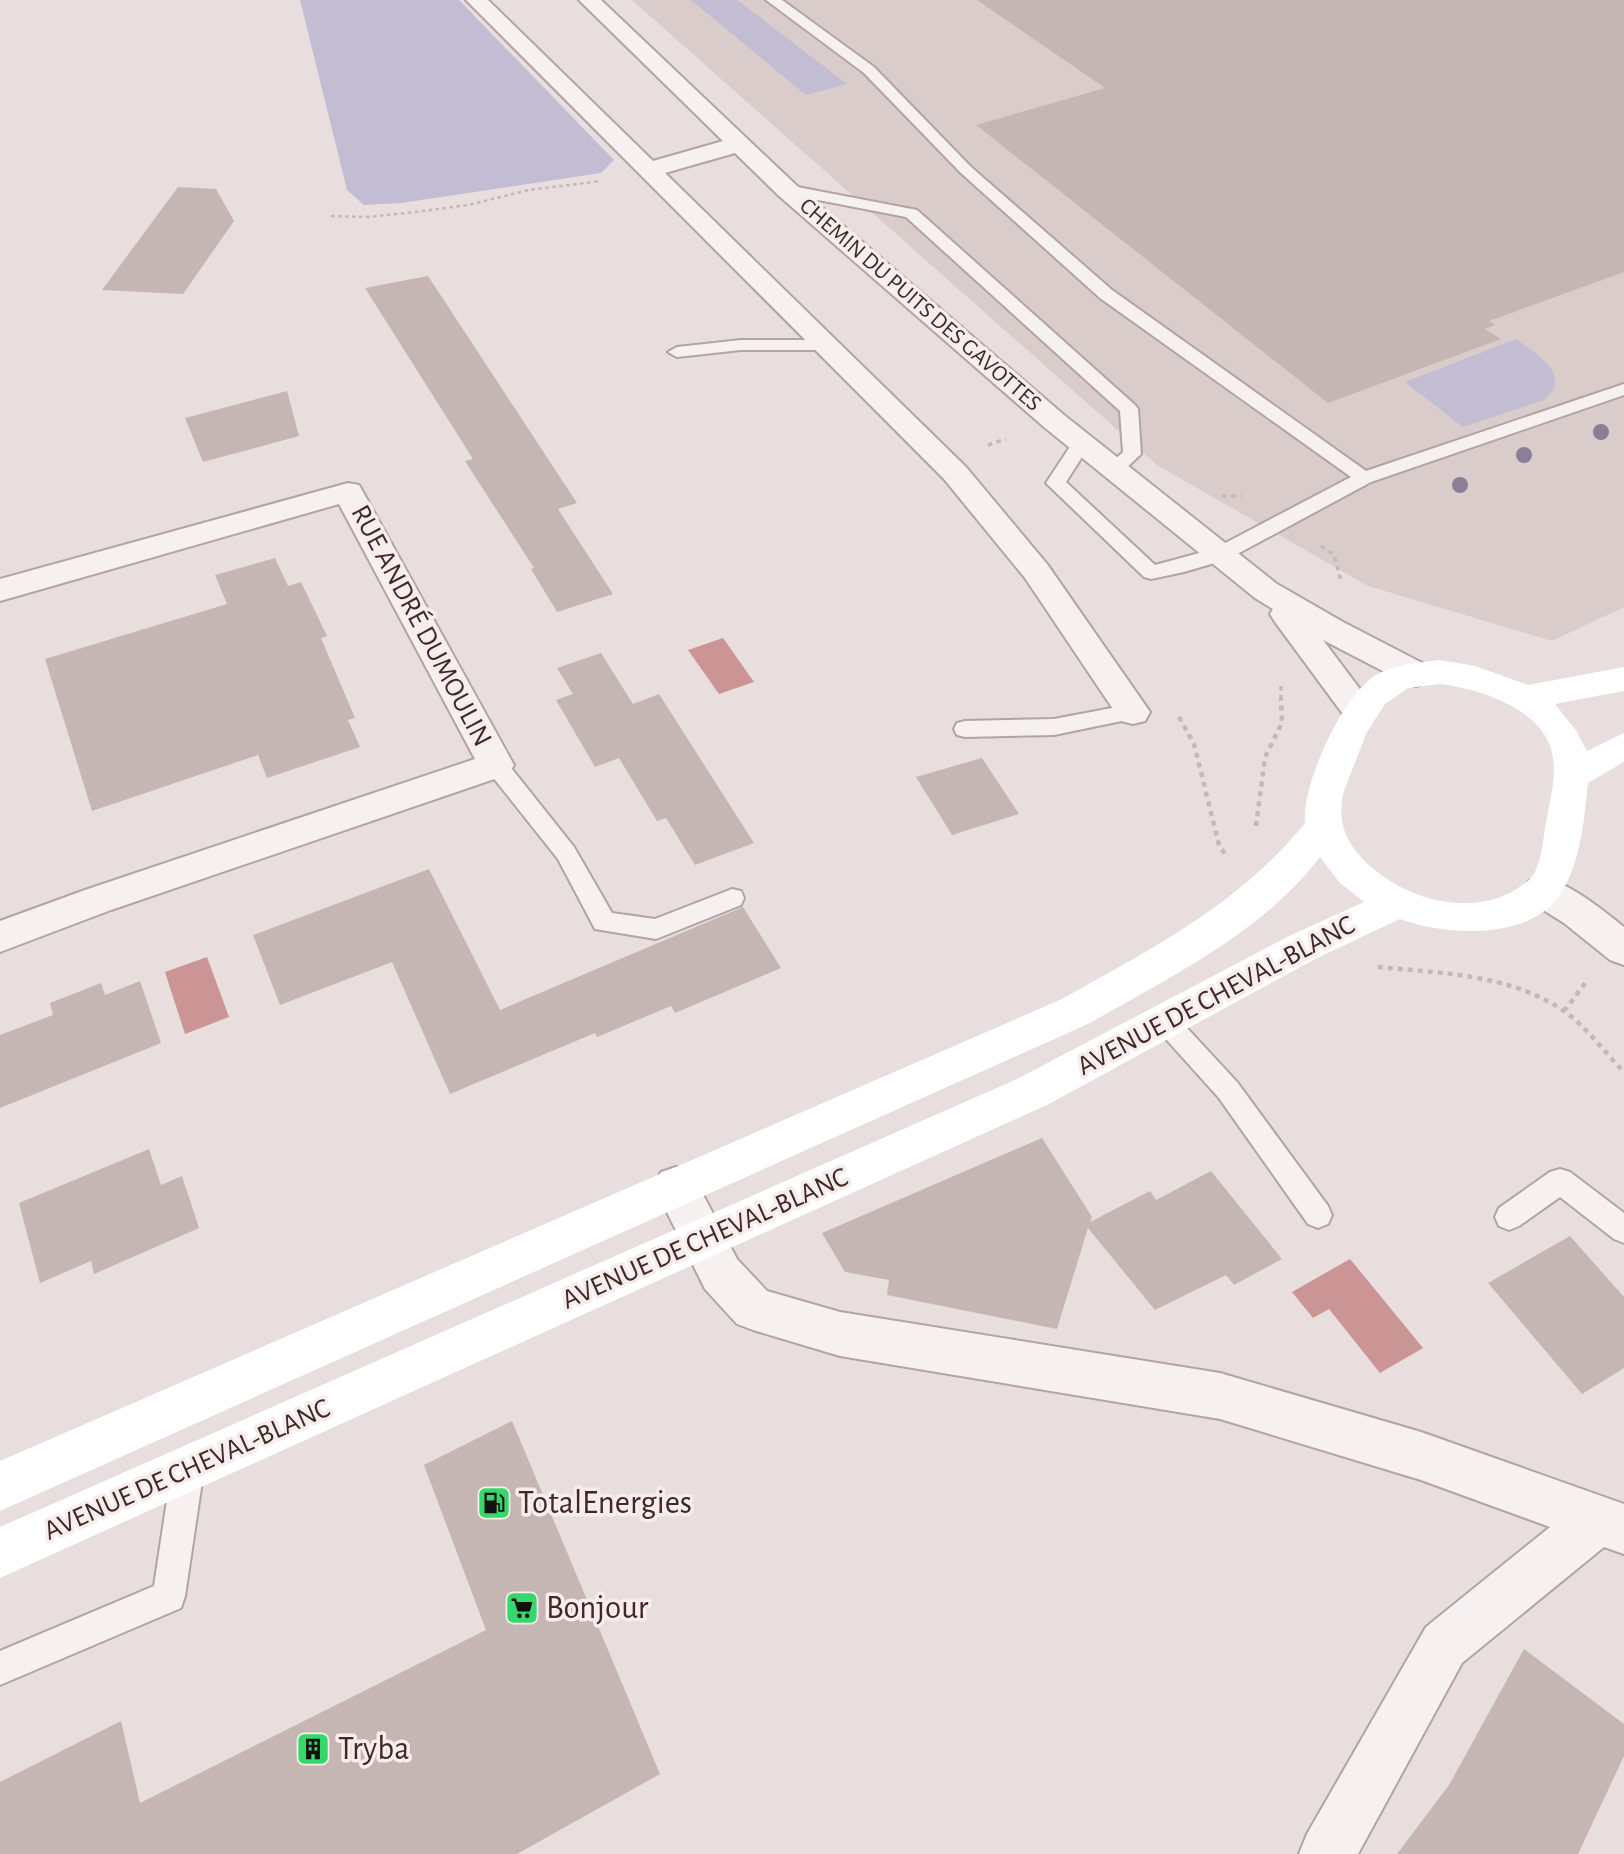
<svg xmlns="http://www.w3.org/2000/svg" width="1624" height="1854" viewBox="0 0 1624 1854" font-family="'Alegreya Sans',sans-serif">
  <rect width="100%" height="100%" fill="#e8dedd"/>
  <path fill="#dacccb" d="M632,0H1624V607L1552,641L1368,586L1157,465Z"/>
  <g fill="#c2bdd3">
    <path d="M300,0H459L614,160L601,173L401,203L364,205L347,190Z"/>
    <path d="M691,0H737L847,84L806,95Z"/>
    <path d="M1516,339C1537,355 1574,375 1544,400L1463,427L1405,382Z"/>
  </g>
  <g fill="#cb9595">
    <path d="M723,638L754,682L719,694L688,650Z"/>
    <path d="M207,957L229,1017L185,1034L165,972Z"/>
    <path d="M1350,1259L1423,1348L1380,1373L1329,1309L1313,1318L1292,1292Z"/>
  </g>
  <g fill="#c5b6b4">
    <path d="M977,0H1624V272L1489,321L1495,325L1485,329L1501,339L1328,403L976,125L1105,88Z"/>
    <path d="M178,187L216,189L234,221L183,294L102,290Z"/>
    <path d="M428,276L577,503L558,509L613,594L557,612L531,569L534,568L465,461L473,459L365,288Z"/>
    <path d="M287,391L299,436L203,462L185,418Z"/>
    <path d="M275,558L288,586L301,582L327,636L321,638L355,718L348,720L360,747L267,778L258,755L92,811L45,659L227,604L215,575Z"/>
    <path d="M601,653L633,704L659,694L754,843L695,865L666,818L657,821L619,758L595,767L556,700L573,694L557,668Z"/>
    <path d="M982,758L1019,814L952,835L916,777Z"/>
    <path d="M429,869L500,1010L743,907L781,968L675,1013L671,1006L597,1037L595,1033L450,1094L392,962L280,1005L253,935Z"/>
    <path d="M140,981L161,1043L0,1108V1035L53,1015L50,1003L101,983L105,995Z"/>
    <path d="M1042,1138L1092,1217L1090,1222L1150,1191L1156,1200L1211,1171L1282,1259L1234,1285L1226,1275L1155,1310L1088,1228L1057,1329L887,1295L889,1280L845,1272L822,1233Z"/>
    <path d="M149,1149L161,1185L182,1176L199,1228L94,1274L91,1261L40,1283L19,1203Z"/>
    <path d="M1570,1236L1624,1297V1368L1582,1394L1488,1283Z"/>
    <path d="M512,1421L660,1774L517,1854H0V1782L121,1721L140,1803L486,1630L424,1465Z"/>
    <path d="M1524,1649L1624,1724V1756L1578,1854H1397L1449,1785Z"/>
  </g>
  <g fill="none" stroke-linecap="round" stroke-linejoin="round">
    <defs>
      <g id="service">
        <path d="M766,0H782L874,67L971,167L1112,290L1366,471L1624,384V395L1371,482L1228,559L1184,572L1151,579L1144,577L1046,483L1075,439L1082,437L1091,443L1066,482L1155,565L1214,549L1351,477L1100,298L961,173L864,73Z"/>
        <path d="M787,185L917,210L1135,405L1138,409L1141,454L1121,473H1107L1105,469L1123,452L1120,411L906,217L782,193L779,190L782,187Z"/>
        <path d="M741,340H822L831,345L822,350H741L677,357L668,352L677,347Z"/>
        <path d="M1133,704L1141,707L1144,712L1141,717L1054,735L965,737L957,735L954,729L957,723L965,721L1054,719Z"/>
        <path d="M496,757L504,759L574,847L612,913L655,919L732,889L741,891L744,898L741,905L656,939L595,929L558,859L488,771L485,765L488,759Z"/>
        <path d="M1165,1010L1174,1014L1237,1082L1328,1206L1332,1215L1328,1224L1318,1228L1308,1224L1219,1098L1156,1028L1152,1021L1156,1014Z"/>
        <path d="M1560,1169L1570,1172L1624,1213V1243L1614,1239L1560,1197L1519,1226L1509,1230L1499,1226L1495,1217L1499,1208L1550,1172Z"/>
        <path d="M188,1452L199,1457L204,1468L185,1596L181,1608L0,1685V1651L154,1586L172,1468L177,1457Z"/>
      </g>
      <g id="minor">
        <path d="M466,0H488L653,161L723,141L579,0H601L796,185L1064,415L1277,584L1343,622L1428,666L1433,674L1428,682L1416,686L1404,682L1323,640L1377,712L1372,721L1360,724L1348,721L1275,622L1270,614L1273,609L1255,598L1044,427L778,195L735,153L665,173L966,467L1047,564L1150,712L1145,721L1133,724L1121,721L1025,578L944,479Z"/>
        <path d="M348,483L359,485L363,492L514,765L509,774L111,910L0,952V921L85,890L475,759L339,504L0,601V579Z"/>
        <path d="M1542,876C1573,886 1599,907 1624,927V965L1610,960L1564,923L1529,901L1523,891L1529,881Z"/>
        <path d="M676,1167L691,1172L737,1259L767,1291L840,1312L1220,1373L1421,1432L1624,1504V1554L1604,1547L1462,1663L1358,1854H1299L1307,1834L1426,1627L1550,1527L1421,1480L1220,1419L840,1356L753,1330L737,1324L705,1289L654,1186L661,1172Z"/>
      </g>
    </defs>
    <use href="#service" stroke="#b2a4a2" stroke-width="4"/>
    <use href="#minor" stroke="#b2a4a2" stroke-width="4"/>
    <path stroke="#c3b9b7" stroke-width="2.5" stroke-dasharray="3.5 3.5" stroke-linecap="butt" d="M331,216L368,217L415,212L468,205L529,190L601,181"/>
    <g stroke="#c3b9b7" stroke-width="3.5" stroke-dasharray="4.5 4.5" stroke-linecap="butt">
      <path d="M988,445L1006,439"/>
      <path d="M1222,496H1241"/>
      <path d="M1321,546L1334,555L1341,581"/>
      <path d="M1281,686V701"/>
    </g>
    <g stroke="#c3b9b7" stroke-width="4.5" stroke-dasharray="5 5" stroke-linecap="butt">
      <path d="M1179,717L1194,744L1219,845L1227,857"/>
      <path d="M1256,826L1265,757L1282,723L1281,699"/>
      <path d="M1378,967C1440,973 1510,974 1564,1011C1587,1027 1604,1052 1624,1072"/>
      <path d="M1564,1011L1586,982"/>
    </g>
    <use href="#service" fill="#f6f1f0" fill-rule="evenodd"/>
    <use href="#minor" fill="#f6f1f0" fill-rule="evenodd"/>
    <path fill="#fff" fill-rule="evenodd" d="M1440,660L1475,666L1528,685L1624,667V691L1555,704L1575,729L1587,751L1624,733V762L1588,783C1584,819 1581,862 1561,893C1532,941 1445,936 1400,919L1317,958L1047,1105L0,1578V1527L1017,1079L1289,936L1364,902L1339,882L1320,857C1263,932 1170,977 1090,1023L0,1511V1461L1062,999C1150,950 1241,903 1305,823C1301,786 1343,694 1376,675C1395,664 1419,663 1440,660ZM1440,684C1479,689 1542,708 1552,753C1557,774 1551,796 1547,817C1543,835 1543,857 1534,874C1530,880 1524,884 1518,888C1475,917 1412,901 1375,870C1349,849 1335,824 1344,791L1366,734L1385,704L1408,688Z"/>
  </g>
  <g fill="#8a7f97">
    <circle cx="1601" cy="432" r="8"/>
    <circle cx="1524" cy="455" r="8"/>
    <circle cx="1460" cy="485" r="8"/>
  </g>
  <defs>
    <symbol id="fuel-square" viewBox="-11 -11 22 22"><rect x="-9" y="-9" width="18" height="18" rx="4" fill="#37d86b" stroke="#f6edec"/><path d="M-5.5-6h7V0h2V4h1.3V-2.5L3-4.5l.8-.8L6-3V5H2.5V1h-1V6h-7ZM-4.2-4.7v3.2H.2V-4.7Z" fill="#111"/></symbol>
    <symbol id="supermarket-square" viewBox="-11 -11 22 22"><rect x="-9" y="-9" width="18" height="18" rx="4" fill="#37d86b" stroke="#f6edec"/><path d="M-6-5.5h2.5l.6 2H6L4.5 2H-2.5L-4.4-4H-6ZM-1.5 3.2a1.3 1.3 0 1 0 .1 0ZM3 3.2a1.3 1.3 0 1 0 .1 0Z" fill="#111"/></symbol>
    <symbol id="building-square" viewBox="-11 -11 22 22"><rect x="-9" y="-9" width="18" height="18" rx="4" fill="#37d86b" stroke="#f6edec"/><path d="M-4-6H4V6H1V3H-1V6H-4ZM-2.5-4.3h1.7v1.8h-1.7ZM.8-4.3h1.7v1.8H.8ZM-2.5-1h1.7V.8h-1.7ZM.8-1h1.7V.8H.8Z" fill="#111"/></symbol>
  </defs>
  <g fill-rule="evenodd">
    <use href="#fuel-square" x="475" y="1484" width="38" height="38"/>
    <use href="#supermarket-square" x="503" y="1589" width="38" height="38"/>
    <use href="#building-square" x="294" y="1730" width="38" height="38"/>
  </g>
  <g text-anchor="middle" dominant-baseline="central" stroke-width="7" stroke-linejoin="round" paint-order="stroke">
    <g font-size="23" fill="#402825" stroke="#f6edec">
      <text transform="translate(920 305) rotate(41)">CHEMIN DU PUITS DES GAVOTTES</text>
    </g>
    <g font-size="28" fill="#402825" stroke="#f6edec">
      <text transform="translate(421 626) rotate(62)">RUE ANDRÉ DUMOULIN</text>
      <text transform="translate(1216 996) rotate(-28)">AVENUE DE CHEVAL-BLANC</text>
      <text transform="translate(705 1239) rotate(-24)">AVENUE DE CHEVAL-BLANC</text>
      <text transform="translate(187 1470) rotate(-24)">AVENUE DE CHEVAL-BLANC</text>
    </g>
    <g font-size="33" fill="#402825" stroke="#f6edec" text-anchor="start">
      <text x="518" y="1503">TotalEnergies</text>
      <text x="546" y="1608">Bonjour</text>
      <text x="338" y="1749">Tryba</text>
    </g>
  </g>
</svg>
